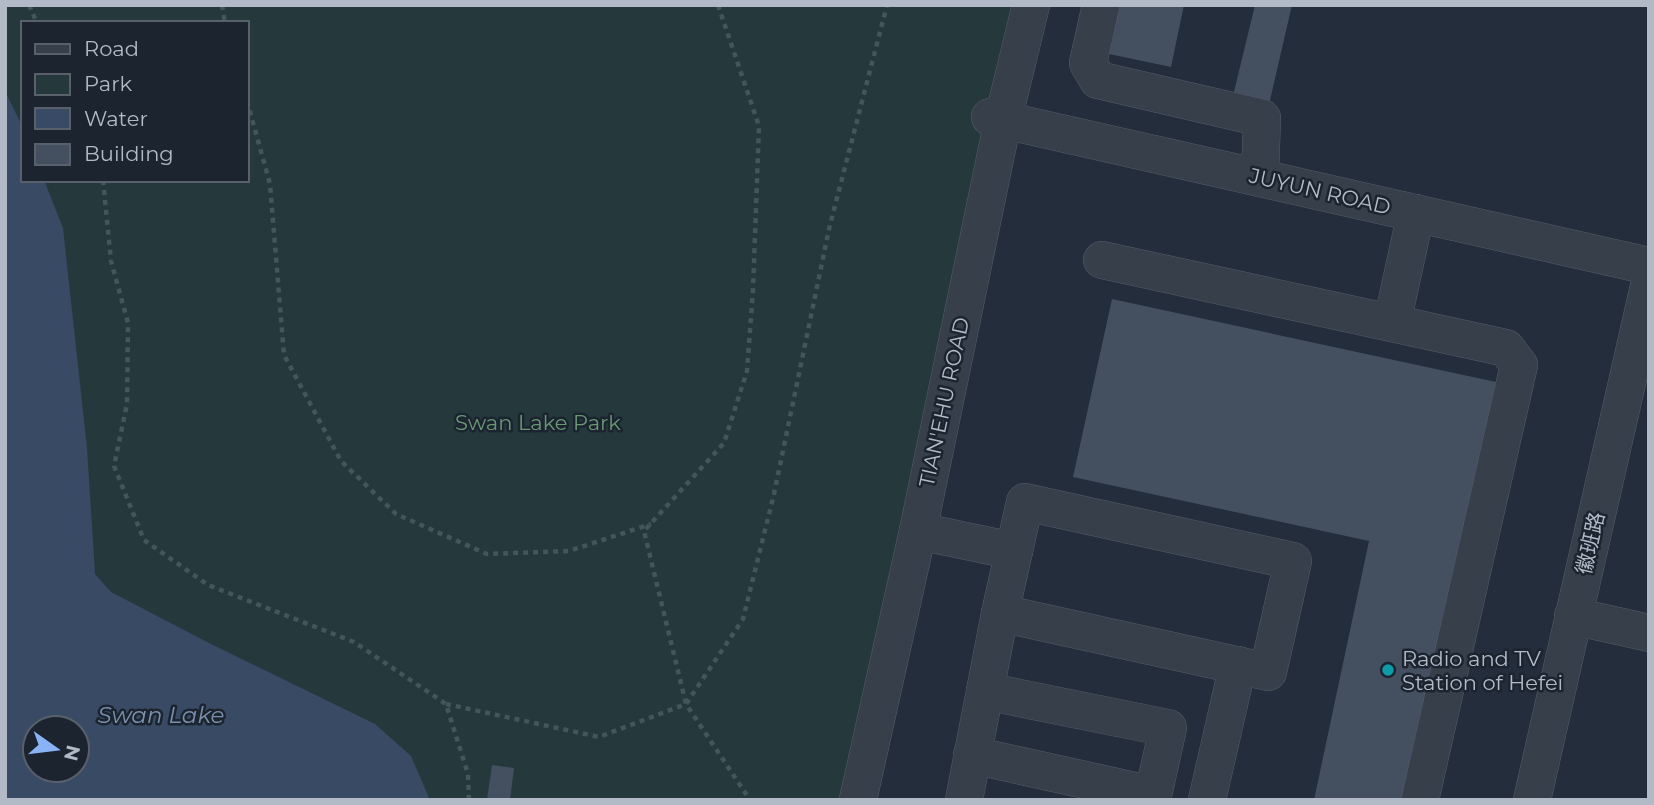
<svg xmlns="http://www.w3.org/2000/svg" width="1654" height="805" viewBox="0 0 1654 805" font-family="Montserrat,'Noto Sans SC',sans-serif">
  <rect width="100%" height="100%" fill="#232d3b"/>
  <path fill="#25393c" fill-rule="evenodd" d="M5,5H1015L843,800H5ZM23,23H247V180H23ZM35,728H77V770H35Z"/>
  <path fill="#394a64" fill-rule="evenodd" d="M5,91L23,128V180H44L63,228L87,448L95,574L111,592L209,643L375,724L411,756L430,800H5ZM35,728H77V770H35Z"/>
  <g fill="#445060">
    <path d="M1119,5H1184L1171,67L1109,54Z"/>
    <path d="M1255,5H1292L1268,109L1232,100Z"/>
    <path d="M1112,299L1496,382L1406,800H1314L1369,541L1073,477Z"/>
    <path d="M492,765L514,768L510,800H487Z"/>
  </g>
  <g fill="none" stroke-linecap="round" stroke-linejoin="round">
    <defs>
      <g id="minor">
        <path d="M1101,5L1088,63L1098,80L1262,118L1260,178"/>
        <path d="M990,117L1649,266"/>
        <path d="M1102,260L1506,348L1519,365L1420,800"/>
        <path d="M1392,323L1416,213"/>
        <path d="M1025,502L1293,561L1268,672L1000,613Z"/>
        <path d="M918,531L1014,551"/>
        <path d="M1573,616L1649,633"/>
        <path d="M985,691L1168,728L1152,800"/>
        <path d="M972,755L1153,795"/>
        <path d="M858,800L918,531L1003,120L1031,5"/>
        <path d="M964,800L1000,613"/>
        <path d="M1207,800L1238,665"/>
        <path d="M1532,800L1649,286"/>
      </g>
    </defs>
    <use href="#minor" stroke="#555d69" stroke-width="38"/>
    <g stroke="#435659" stroke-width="4.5" stroke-dasharray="5 5" stroke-linecap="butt">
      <path d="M29,5L37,23"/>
      <path d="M222,5L225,23"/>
      <path d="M718,5L759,126L753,290L747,371L724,443L644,531L686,704L750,800"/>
      <path d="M247,101L270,184L284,355L341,461L396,514L487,554L569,551L651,524"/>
      <path d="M103,180L111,261L128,323L127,404L114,466L144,540L208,585L354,642L446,704L468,774L469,800"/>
      <path d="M446,704L599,737L686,704L743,619L774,494L829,229L887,5"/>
    </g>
    <use href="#minor" stroke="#373f4b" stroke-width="37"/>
  </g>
  <circle fill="#0f9aa8" stroke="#1c2430" stroke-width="2.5" cx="1388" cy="670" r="7"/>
  <g text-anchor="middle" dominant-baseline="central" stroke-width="5" stroke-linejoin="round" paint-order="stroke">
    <g font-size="21" fill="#b2bac7" stroke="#1c2430">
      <text transform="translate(1320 191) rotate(13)">JUYUN ROAD</text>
      <text transform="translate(944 402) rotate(-78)">TIAN'EHU ROAD</text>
      <text transform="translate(1590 543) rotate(-77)">徽班路</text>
    </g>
    <g font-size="21" fill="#6a9774" stroke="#1c2430">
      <text x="538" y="422">Swan Lake Park</text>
    </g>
    <g font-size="21" fill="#b2bac7" stroke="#1c2430" text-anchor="start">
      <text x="1402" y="658">Radio and TV<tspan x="1402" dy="24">Station of Hefei</tspan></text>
    </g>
    <g font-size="23" font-style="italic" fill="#7b90ae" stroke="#1c2430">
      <text x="161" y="715">Swan Lake</text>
    </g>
  </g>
  <rect width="1654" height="805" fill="none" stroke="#b2bac7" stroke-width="14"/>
  <rect x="21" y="21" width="228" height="161" fill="#1c2430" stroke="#58606c" stroke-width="2"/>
  <rect x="35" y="44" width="35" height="10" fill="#373f4b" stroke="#58606c" stroke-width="2"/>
  <text x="84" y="56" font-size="21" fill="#b2bac7">Road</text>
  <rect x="35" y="74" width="35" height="21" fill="#25393c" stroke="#58606c" stroke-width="2"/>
  <text x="84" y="91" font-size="21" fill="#b2bac7">Park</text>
  <rect x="35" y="108" width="35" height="21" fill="#394a64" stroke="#58606c" stroke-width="2"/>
  <text x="84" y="126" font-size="21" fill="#b2bac7">Water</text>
  <rect x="35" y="144" width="35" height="21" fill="#445060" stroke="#58606c" stroke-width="2"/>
  <text x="84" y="161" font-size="21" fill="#b2bac7">Building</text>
  <g transform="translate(56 749) rotate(104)"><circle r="33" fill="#1c2430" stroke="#58606c" stroke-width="2"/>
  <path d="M0-5L12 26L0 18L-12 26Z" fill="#89b3f5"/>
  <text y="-10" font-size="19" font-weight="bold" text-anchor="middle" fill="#b2bac7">N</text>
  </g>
</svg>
